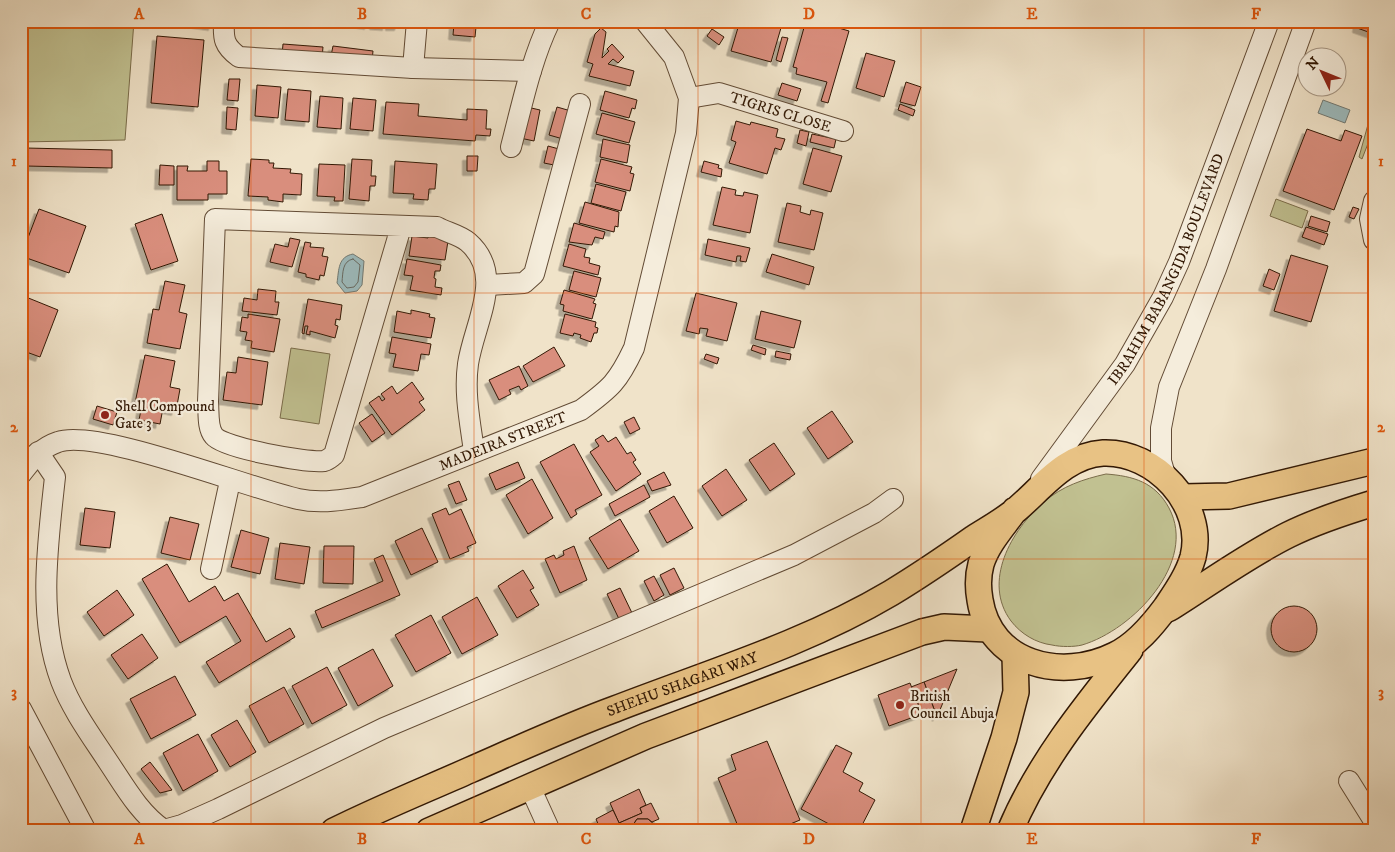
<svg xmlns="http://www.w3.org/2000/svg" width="1395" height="852" viewBox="0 0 1395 852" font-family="'IM FELL DW Pica',serif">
  <defs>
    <filter id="shadow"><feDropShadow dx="-4.5" dy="4.5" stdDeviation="0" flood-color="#0004"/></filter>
  </defs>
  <rect width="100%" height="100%" fill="#f0e3c9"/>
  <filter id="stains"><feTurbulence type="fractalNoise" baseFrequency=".004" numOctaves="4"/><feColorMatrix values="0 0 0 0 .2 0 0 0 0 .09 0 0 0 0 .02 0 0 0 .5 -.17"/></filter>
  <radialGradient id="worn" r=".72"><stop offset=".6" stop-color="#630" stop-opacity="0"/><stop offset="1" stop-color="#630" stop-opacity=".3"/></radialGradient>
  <g fill="#c1c191" stroke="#7a6c4a">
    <path d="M21,21H134L125,140L21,142Z"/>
    <path d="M1372,110L1374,128L1362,159L1359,157Z"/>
    <path d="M1276,199L1308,211L1302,228L1270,216Z"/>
    <path d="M291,348L330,354L319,424L280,418Z"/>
    <path d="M1106,474C1133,476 1155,482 1169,508C1198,562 1133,630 1082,645C1074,647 1061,647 1052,645C1036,643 1021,634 1011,621C982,582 1011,530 1044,502C1062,486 1084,479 1106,474Z"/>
  </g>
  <g fill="#9dbcbf" stroke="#727a74">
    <path d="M1323,100L1350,110L1345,123L1318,113Z"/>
    <path d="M353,254L364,261L362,285L357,291L345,293L337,283C339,269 338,257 353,254Z"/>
  </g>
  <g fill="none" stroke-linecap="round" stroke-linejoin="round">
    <path stroke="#686a62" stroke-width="1" d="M353,259L360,265L358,282L354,287L347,288L342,282C343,273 342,261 353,259Z"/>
  </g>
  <g fill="#d98e7d" stroke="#321804" filter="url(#shadow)">
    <path d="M178,21H213V26Z"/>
    <path d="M358,21H369V25L357,23Z"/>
    <path d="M374,21H387V26L374,25Z"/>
    <path d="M390,21H400L399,26H390Z"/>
    <path d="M740,21H783L771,62L731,51Z"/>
    <path d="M815,21L849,31L828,103L821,101L827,82L796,74L797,68L793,67L805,24L813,26Z"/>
    <path d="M1355,21H1374V34L1357,28L1358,22Z"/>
    <path d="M454,24L476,27L475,37L453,35Z"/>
    <path d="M601,28L606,32L602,58L609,51L607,49L612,44L624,57L618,63L613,59L608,64L634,71L630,86L589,76L593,64L587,62L595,34Z"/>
    <path d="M712,29L724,37L719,45L707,36Z"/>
    <path d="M157,36L204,40L198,107L151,103Z"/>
    <path d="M782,37L788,38L781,62L776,60Z"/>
    <path d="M283,44L323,47L322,58L282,55Z"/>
    <path d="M333,46L373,51L372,61L331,56Z"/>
    <path d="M866,53L895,61L884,97L856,88Z"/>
    <path d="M229,79H240L238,101L227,100Z"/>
    <path d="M906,82L921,87L915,106L900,102Z"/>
    <path d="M782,83L801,89L797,101L778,95Z"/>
    <path d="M257,85L281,87L278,118L255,116Z"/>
    <path d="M288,89L311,91L309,122L285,120Z"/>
    <path d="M605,91L637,100L635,109L632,108L629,118L600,110Z"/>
    <path d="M320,96L343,98L341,129L317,127Z"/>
    <path d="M353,98L376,100L373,131L350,129Z"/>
    <path d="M386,102L419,104L418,116L467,120V109L487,110L486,129H491L490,136L476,135L475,141L383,134Z"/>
    <path d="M900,104L915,110L913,116L898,110Z"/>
    <path d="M227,107L238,108L236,130L226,129Z"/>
    <path d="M527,107L540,110L534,141L520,138Z"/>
    <path d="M557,107L571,111L563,139L549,135Z"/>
    <path d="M602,113L635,122L629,143L596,134Z"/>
    <path d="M736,121L750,125L751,122L778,129L776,137L785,139L781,150L775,148L767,174L729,163L736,142L731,140Z"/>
    <path d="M1307,129L1341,141L1345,130L1362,136L1334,210L1283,191Z"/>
    <path d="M800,130L809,132L806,146L797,143Z"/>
    <path d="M812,134L836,139L834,148L810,142Z"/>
    <path d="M603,139L630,145L627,163L600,157Z"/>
    <path d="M548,146L559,149L554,165L544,163Z"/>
    <path d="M26,148L112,150V168L26,166Z"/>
    <path d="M813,148L842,156L831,192L803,184Z"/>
    <path d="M467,156H478L477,171H467Z"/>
    <path d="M251,159L269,160V163H274L273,168L291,169L290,173L302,174L301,195L283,194V202L268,200V197L248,196Z"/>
    <path d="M352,159L372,160L371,176H376L375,186H370L369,201L349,199Z"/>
    <path d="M601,159L632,167L630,173L634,174L630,191L595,182Z"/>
    <path d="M207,161H219V171H227V194H208V200H177V166H188L187,171H207Z"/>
    <path d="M395,161L437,164L435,189H429L428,200L413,199L414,194L393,193Z"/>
    <path d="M704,161L719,165L718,168L722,169L721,177L701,172Z"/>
    <path d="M319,164L345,165L343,201H334L335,197L317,196Z"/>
    <path d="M160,165L174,166V185H159Z"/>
    <path d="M596,184L626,192L621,211L591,203Z"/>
    <path d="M722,187L736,190L735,195L743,196L744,192L758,195L750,233L713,225Z"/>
    <path d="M585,202L619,212L618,227L615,226L614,232L579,223Z"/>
    <path d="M787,203L801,206L800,212L810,215L811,210L823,213L814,250L778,242Z"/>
    <path d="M1353,207L1359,209L1354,219L1349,217Z"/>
    <path d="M39,209L86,226L69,273L21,256Z"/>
    <path d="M162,214L178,261L151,270L135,224Z"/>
    <path d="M1311,216L1330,222L1327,232L1308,226Z"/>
    <path d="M574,223L605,232L603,239L595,237L592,245L569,242Z"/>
    <path d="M1306,227L1328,234L1324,245L1302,237Z"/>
    <path d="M429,233L439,234V239L448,241L445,260L409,256L412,236L428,238Z"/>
    <path d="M290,238L300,240L292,267L270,262L275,244L288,247Z"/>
    <path d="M708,239L750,248L746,262L740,261L741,256H737L736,262L705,255Z"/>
    <path d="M305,242L311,243L310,247L324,248L322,256L328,257L324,276L320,275L319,280L306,277V274L298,272Z"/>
    <path d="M569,244L586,249L584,257L590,258L589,263L600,266L598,275L563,266Z"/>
    <path d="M772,254L814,267L809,285L766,272Z"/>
    <path d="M1291,255L1328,266L1311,322L1274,311Z"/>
    <path d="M407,259L441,265L440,271H435L434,278L436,279L435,287L442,288L441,295L410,290L413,276L404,275Z"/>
    <path d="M1269,269L1280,274L1274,290L1263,286Z"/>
    <path d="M574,271L601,278L596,297L569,290Z"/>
    <path d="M165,281L185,285L179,312L187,314L180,349L147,343L153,309L159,310Z"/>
    <path d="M258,289L276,291L275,302H279L277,315L242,311L244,298L257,300Z"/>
    <path d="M564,290L595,299L593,303L596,304L592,319L563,311L564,305L560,304Z"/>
    <path d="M696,293L737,303L727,341L706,336L708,329L700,328L699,334L686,331Z"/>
    <path d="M21,295L58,310L40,357L21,350Z"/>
    <path d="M308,299L342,305L340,320L336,319L335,325L338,326L335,338L310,331V335L306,334L308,326H305L304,334L302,333Z"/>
    <path d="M411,310L430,314L429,317L435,318L431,338L394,332L397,311L411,314Z"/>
    <path d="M761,311L801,321L794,348L755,339Z"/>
    <path d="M248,314L280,319L274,352L251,348L252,341L245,340L247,332L240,331L242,317L248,318Z"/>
    <path d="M565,314L596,322L595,327L598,328L597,333H594L591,342L580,338L581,335L574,333L573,336L560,333Z"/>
    <path d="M392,337L431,344L429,355L421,354L418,371L393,367L396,354L389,353Z"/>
    <path d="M753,345L766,349L765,355L751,350Z"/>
    <path d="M554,347L565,366L533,382L523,366Z"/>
    <path d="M776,351L791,354L790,360L775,357Z"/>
    <path d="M706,354L719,358L717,364L704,359Z"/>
    <path d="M145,355L175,361L170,387L180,389L176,411L163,408L160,424L139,420L142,405L135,403Z"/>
    <path d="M238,357L268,362L262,405L223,400L227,372L236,373Z"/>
    <path d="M519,366L528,386L521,390L519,386L509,390L511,394L499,400L489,380Z"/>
    <path d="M412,382L424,399L419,402L425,410L392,435L369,403L379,396L382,401L385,399L381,394L392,386L397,394Z"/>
    <path d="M97,406L117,412L113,425L93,419Z"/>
    <path d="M832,411L853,442L828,459L807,428Z"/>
    <path d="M372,414L385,433L372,442L359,423Z"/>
    <path d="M634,417L640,429L630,434L624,422Z"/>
    <path d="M603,435L608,442L616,437L627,454L631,452L636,460L633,462L641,474L616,491L590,452L599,446L595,440Z"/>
    <path d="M774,443L795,474L770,491L749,460Z"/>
    <path d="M574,444L602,495L575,510L577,514L571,518L540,462Z"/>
    <path d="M518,462L525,478L496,490L489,474Z"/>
    <path d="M726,469L747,500L722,516L702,486Z"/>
    <path d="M664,472L671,485L652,491L647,481Z"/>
    <path d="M532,479L553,518L528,534L506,495Z"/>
    <path d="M459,481L467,500L456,504L448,485Z"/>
    <path d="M644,485L650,497L615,516L609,504Z"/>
    <path d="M674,496L693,528L667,543L649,511Z"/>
    <path d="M85,508L115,512L110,548L80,545Z"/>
    <path d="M446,508L449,515L461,509L476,543L467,547L469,551L450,559L432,514Z"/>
    <path d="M170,517L199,524L190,560L161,553Z"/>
    <path d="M620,519L639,551L608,569L589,538Z"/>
    <path d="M422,528L438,562L411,575L395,541Z"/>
    <path d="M241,530L269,538L260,574L231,567Z"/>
    <path d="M280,543L310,547L304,584L275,579Z"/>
    <path d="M324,546H354L353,584L323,583Z"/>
    <path d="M574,546L587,580L560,593L545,559L554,555L556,559L564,555L563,551Z"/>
    <path d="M383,555L400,595L322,628L315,611L383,581L374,559Z"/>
    <path d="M167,564L189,602L215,586L224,601L238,593L266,642L290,628L295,637L219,683L206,662L241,641L226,616L180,643L142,579Z"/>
    <path d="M674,568L684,588L670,595L660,575Z"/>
    <path d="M523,570L534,588L530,590L539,605L517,618L498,586Z"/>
    <path d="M654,576L664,595L654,601L644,581Z"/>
    <path d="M620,588L632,613L619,619L607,594Z"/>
    <path d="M117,590L134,615L104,636L87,612Z"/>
    <path d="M477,597L498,635L462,654L442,617Z"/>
    <circle cx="1294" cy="629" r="23"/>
    <path d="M431,615L451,653L416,672L395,635Z"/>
    <path d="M142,634L158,658L128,679L111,655Z"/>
    <path d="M373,649L393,686L358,706L338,668Z"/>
    <path d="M327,667L347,705L312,724L292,686Z"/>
    <path d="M957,669L937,717L924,682Z"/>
    <path d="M175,676L196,715L151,739L130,699Z"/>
    <path d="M924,682L934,709L922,714L911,687Z"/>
    <path d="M910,683L922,714L889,726L878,695Z"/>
    <path d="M284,687L304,724L269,743L249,706Z"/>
    <path d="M237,720L256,752L230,767L211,735Z"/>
    <path d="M198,734L218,771L183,791L163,753Z"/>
    <path d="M767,741L800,820L778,829V831H740L718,778L736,770L731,755Z"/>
    <path d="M836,745L852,753L843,772L863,783L859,791L875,800L859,831H842L801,809Z"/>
    <path d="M150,762L172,790L160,793L141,769Z"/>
    <path d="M639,789L646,805L640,808L642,813L619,823L610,803Z"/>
    <path d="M651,803L659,819L652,822L648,819H637L629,831H617L621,827L619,823L642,813L640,808Z"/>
    <path d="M613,810L621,827L617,831H601L596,819Z"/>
    <path d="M637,819H648L656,826V831H629Z"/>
  </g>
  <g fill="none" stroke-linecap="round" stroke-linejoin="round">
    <defs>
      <g id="minor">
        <path d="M224,21C223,39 224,46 239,57L413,68L531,71"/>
        <path d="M413,68L417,21"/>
        <path id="s1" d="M689,98L719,93L843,131"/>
        <path d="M511,147C522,105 531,60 550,21"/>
        <path d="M1374,201L1370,219L1374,240"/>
        <path d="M401,227L334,455C330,458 328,460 324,461C307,463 223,448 214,436C207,428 209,412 208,402L215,219L437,227C446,232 460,235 468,242C506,275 474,323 468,364C464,393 470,422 474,451"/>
        <path d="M488,285L524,283L534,274L580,104"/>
        <path d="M38,452L55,477C48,542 37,617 61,681C72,710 92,737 109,763C125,787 140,814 164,830L182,825L218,809L384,728L794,555L874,513L893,499"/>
        <path id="s2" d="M21,474C32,460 40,448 58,442C97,428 248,488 298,499C320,504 341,500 362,497L581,410C611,388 618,382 634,348L686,133L689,98L674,57L645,21"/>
        <path d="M1166,478L1161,461V428L1169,387L1216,269L1306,21"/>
        <path id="s3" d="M1041,479L1125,364L1163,297L1179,262L1269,21"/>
        <path d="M211,569L230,481"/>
        <path d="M21,709L86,831"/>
        <path d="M1349,781L1374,821"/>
        <path d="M530,787L550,831"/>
      </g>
      <g id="major">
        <path d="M1183,497L1229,496L1374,461"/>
        <path d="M1168,609C1208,584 1246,556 1288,535C1316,521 1344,512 1374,503"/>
        <path id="s4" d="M334,831C378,809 425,790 470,770C518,749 566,727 615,709C708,673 805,644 891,593C919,576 947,557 974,538C988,529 1003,521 1016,510C1042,488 1066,455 1103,453C1155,451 1206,505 1193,557C1188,575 1176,592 1166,607C1152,626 1136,645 1115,655C1061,682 990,664 980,600C978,589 978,575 981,564C987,544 1003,527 1015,510"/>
        <path d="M429,831L646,736L922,632L944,627L988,629"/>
        <path d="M973,831L1004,738L1016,692L1015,655"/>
        <path d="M1010,831C1038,764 1085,706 1130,650"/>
      </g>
    </defs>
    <use href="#minor" stroke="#624b35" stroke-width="22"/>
    <use href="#major" stroke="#321804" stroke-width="28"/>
    <use href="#minor" stroke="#f5eddc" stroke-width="20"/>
    <use href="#major" stroke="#e8c284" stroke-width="25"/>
  </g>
  <path fill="none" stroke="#df560c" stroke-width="1" stroke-opacity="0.55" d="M251,21V831M474,21V831M698,21V831M921,21V831M1144,21V831M21,293H1374M21,559H1374"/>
  <g fill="#8f2418" stroke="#f5eddc" stroke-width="2">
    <circle cx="105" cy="415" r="5"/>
    <circle cx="900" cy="705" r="5"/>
  </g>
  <g text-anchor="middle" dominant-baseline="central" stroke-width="4.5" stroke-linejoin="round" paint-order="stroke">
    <g font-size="15" fill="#321804" stroke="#f5eddc">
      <text stroke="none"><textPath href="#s1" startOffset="95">TIGRIS CLOSE</textPath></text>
      <text stroke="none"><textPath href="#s3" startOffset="246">IBRAHIM BABANGIDA BOULEVARD</textPath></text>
      <text stroke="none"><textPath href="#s2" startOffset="514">MADEIRA STREET</textPath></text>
      <text stroke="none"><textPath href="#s4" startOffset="378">SHEHU SHAGARI WAY</textPath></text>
    </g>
    <g font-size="15" fill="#321804" stroke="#f5eddc" text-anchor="start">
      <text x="115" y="406">Shell Compound<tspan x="115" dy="17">Gate 3</tspan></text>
      <text x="910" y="696">British<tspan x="910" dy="17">Council Abuja</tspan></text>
    </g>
  </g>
  <rect width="1395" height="852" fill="none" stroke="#f0e3c9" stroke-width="55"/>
  <g transform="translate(1322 72) rotate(313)"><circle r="24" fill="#f5eddc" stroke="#a79886"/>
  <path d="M0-4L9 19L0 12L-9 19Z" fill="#8f2418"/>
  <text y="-8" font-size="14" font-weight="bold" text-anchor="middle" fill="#321804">N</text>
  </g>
  <rect x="28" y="28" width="1340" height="796" fill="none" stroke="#df560c" stroke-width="2"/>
  <g font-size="16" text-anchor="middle" font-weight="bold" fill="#df560c">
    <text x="139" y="19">A</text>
    <text x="362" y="19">B</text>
    <text x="586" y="19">C</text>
    <text x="809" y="19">D</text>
    <text x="1032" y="19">E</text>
    <text x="1256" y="19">F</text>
    <text x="14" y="166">1</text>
    <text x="1381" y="166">1</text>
    <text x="14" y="432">2</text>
    <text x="1381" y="432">2</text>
    <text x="14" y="697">3</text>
    <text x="1381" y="697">3</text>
    <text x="139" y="844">A</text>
    <text x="362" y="844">B</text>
    <text x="586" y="844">C</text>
    <text x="809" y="844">D</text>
    <text x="1032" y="844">E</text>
    <text x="1256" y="844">F</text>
  </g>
  <rect width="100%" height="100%" filter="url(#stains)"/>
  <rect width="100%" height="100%" fill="url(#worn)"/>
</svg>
